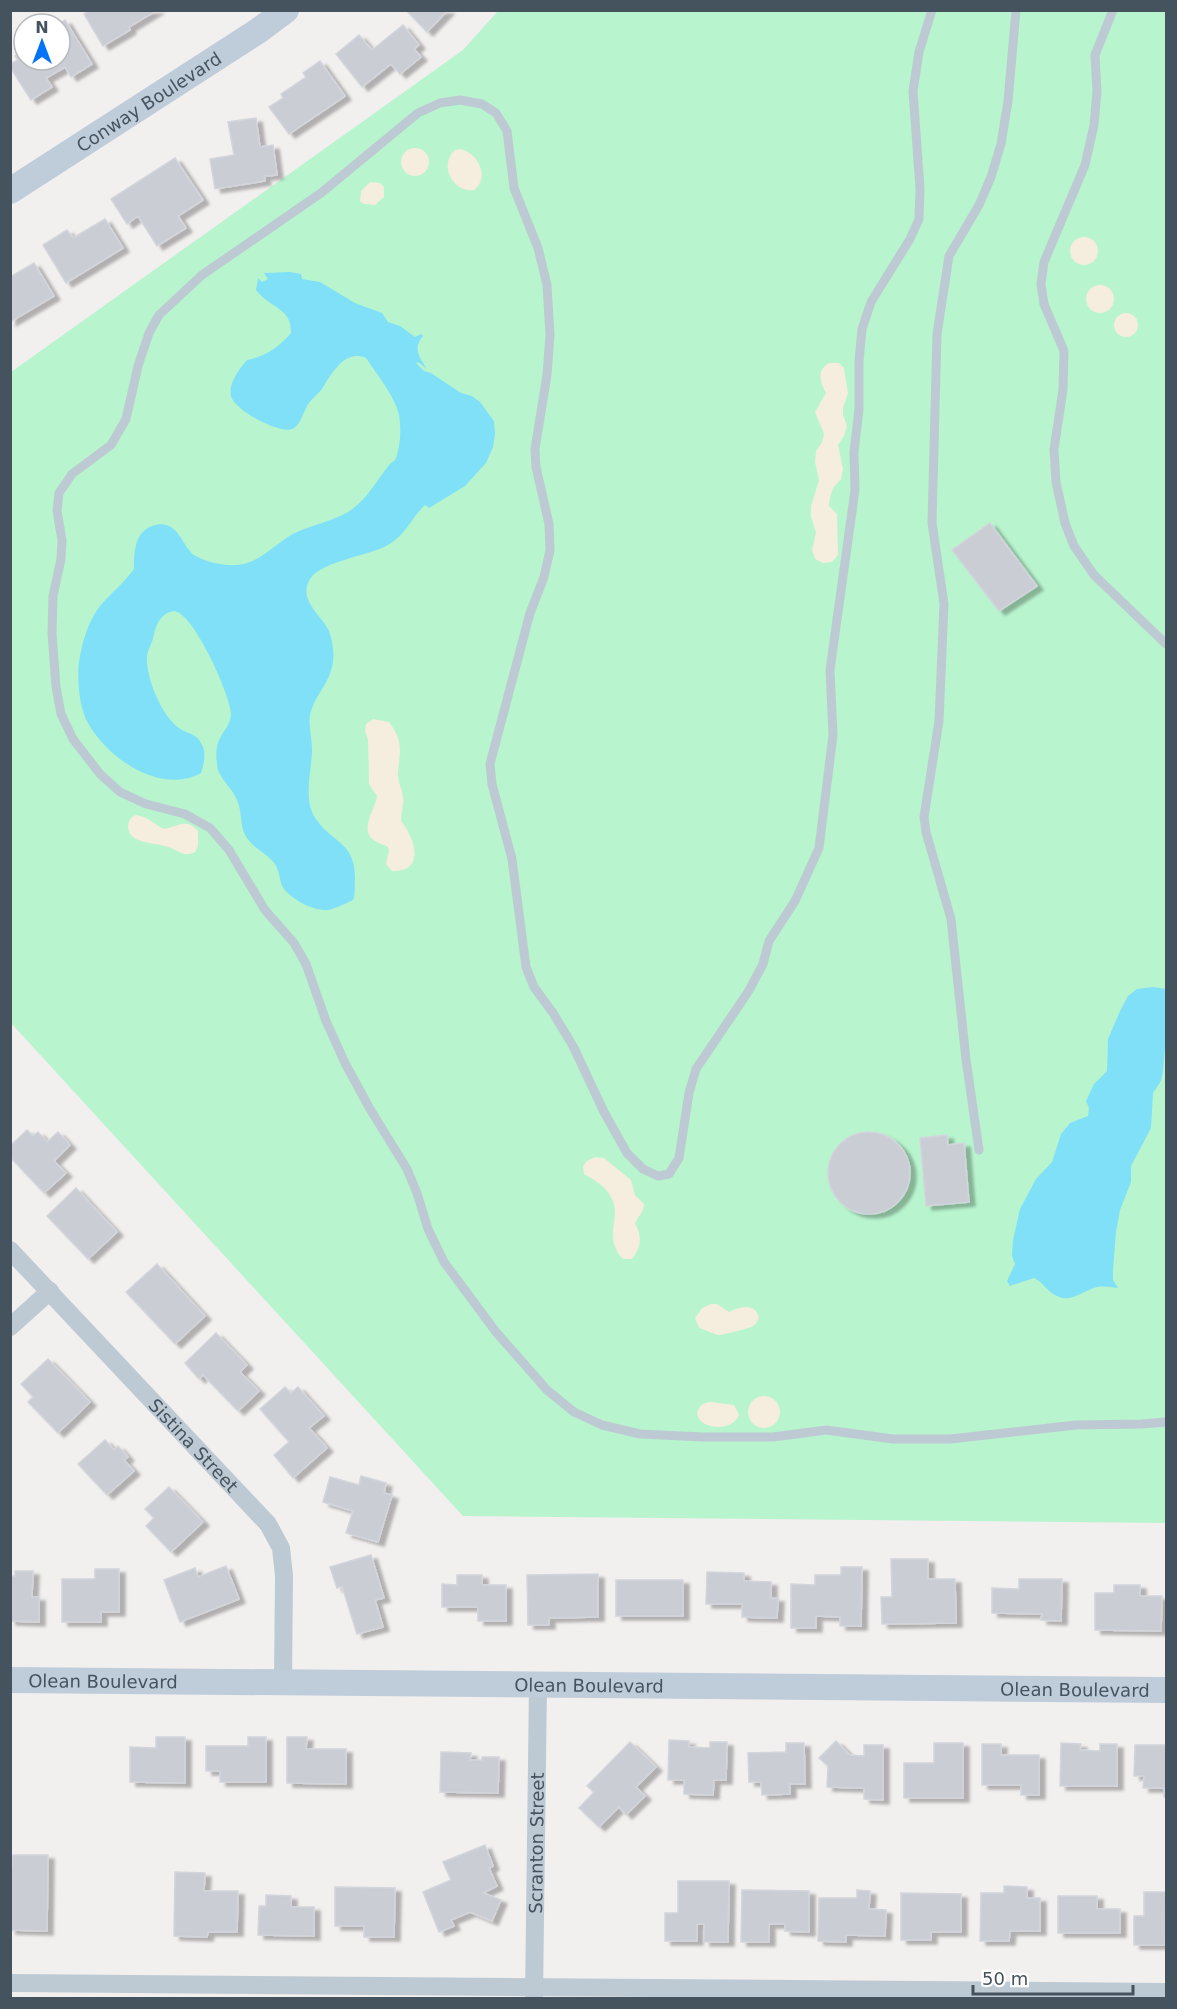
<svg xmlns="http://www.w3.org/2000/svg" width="1177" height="2009" viewBox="0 0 1177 2009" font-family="'DejaVu Sans',sans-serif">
  <defs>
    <filter id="shadow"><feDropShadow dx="6" dy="4" stdDeviation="1.5" flood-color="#0004"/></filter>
  </defs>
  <rect width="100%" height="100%" fill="#f2efef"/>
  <path fill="#b8f4ce" d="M498,11H1166V1523L463,1516L11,1023V372L463,50Z"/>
  <g fill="#f5edde">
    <circle cx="415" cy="162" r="14"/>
    <path d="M460,149C477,152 491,177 474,190C453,193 438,165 455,150Z"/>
    <path d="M370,182L380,183L384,187V197L375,205L364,204L360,201L361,191Z"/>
    <circle cx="1084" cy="251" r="14"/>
    <circle cx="1100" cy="299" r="14"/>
    <circle cx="1126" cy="325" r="12"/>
    <path d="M829,363H839L844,368L848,393L843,408V415L847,426L844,436L838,445L843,469L841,479L833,488L830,497L829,506L837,514L838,555L832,562L823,563L815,559L812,550L816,532L811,517V506L819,480L815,462L816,451L822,442L824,434L815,412L826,393C820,382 816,371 829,363Z"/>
    <path d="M373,719L389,722C405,743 399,752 398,775C398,783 403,790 403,798C404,805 401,813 401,821C415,838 426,872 392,871L386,864L389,851L388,847C384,844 379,844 375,841C358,831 375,810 377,796L369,784L368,740L365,731L366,724Z"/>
    <path d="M136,815C150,817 153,824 164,829C179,826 186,818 198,831V846L195,852C183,858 179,850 168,847C156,842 128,845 128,826C129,820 131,817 136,815Z"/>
    <path d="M595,1157L604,1158L631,1180L635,1195L644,1204L643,1210L635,1223C642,1237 642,1246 632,1259H623C595,1229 642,1205 584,1174L583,1166L587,1161Z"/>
    <path d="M711,1304H717L729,1312C740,1307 755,1302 759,1318C757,1322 757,1323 753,1326C750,1328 723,1335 719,1335C713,1334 706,1330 699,1328L695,1318L702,1308Z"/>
    <circle cx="764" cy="1412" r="16"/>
    <path d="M711,1402L734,1405L739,1415C734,1428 712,1431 701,1421C692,1412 701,1402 711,1402Z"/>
  </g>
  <g fill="#80e0f7">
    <path d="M290,272L301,274L302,279L320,282L355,303L382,313L388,322L400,326L415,337L421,334L423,336C412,348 420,358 427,369L418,362L416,363L424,371L431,373L461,393L472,396L480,402L494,421L495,434L493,447L486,463L465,486L429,508L425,505C411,518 406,535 388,545C368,556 322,561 310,579C297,600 323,617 329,631C333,642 335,656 332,667C329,682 317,694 312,708C306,722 313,739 312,753C311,771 304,799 314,816C330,843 355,840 355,878C354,886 356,893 353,900C347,903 334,909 328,910C313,911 293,900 284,889C279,882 280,871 275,864C267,853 252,848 245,835C240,824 242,811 237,800C233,790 221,779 218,770C216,760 215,747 220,738C224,731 231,723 231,714C231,696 192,609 173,611C162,613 156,624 154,634C153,643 146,651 147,660C147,680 162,716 179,728C187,734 196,733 201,743C207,752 204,764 201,773C161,795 109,759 89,725C79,709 77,680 79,662C82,643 88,621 100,606C111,593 124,583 134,569C134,553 134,533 152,526C178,517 182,547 194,555C205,562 224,566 238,565C261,563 277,541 297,532C313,525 332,521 348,512C367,500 376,481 390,464C393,461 394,462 396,458C401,444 402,422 397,408C390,390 376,373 366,358C344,349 332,374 322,389C317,395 311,399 307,406C303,413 300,426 292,429C279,434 234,410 231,396C228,384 239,369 247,360C266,356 278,348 291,333C292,307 269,308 256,290L258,278L262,282L268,279L264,273Z"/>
    <path d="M1153,987L1166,989V1035L1163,1071L1161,1081L1153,1093L1151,1128L1131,1166V1182L1120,1210L1116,1232L1113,1270V1280L1118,1288C1110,1287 1102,1285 1094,1288C1081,1292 1071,1303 1057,1296C1047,1292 1044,1283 1034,1278L1010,1286L1007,1281L1015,1264L1012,1256L1013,1240L1020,1209L1036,1179L1052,1162L1061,1134L1070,1123L1088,1116L1089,1108L1086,1101L1094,1084L1107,1071L1108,1039L1120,1011L1128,996L1137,989Z"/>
  </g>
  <g fill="#caced4" stroke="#d2d5db" stroke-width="1.5" filter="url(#shadow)">
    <path d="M89,10H157L129,27L130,30L103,46L84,14Z"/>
    <path d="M406,10H448L427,32Z"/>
    <path d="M65,20L92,64L71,77L65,67L46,78L52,87L31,100L10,67V64L18,60L15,56L21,52L17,45L24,41V60H60L59,24Z"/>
    <path d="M403,25L419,45L414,49L421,57L400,74L391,64L362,87L336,54L359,35L372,50Z"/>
    <path d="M320,61L345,96L289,134L269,107L283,98L281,94L306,77L303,73Z"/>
    <path d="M256,118L260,147L273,145L277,175L264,176L265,181L215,189L210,159L234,155L228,122Z"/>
    <path d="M175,158L203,200L178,216L186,228L157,246L138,216L127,224L111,199Z"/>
    <path d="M105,219L123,248L66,283L43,245L67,230L73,238Z"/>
    <path d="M34,263L54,296L10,322V277Z"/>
    <path d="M990,523L1037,586L999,611L952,550Z"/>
    <path d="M27,1130L33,1136L38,1132L47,1142L58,1132L70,1145L54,1161L66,1173L44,1193L10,1157V1146Z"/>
    <circle cx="869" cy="1173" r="41"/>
    <path d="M947,1135L948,1145L964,1143L969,1202L926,1206L920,1138Z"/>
    <path d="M76,1188L117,1232L88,1259L47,1216Z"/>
    <path d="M157,1264L205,1316L175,1344L126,1292Z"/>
    <path d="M216,1333L247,1365L240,1372L259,1391L238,1411L203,1375L199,1379L185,1363Z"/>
    <path d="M48,1359L90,1402L58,1433L28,1402L33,1397L21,1384Z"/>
    <path d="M285,1387L291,1393L298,1387L324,1416L309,1428L327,1448L293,1478L274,1455L289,1442L260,1409Z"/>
    <path d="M105,1440L114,1450L118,1446L128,1457L124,1460L134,1471L107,1495L78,1464Z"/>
    <path d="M361,1476L386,1483L384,1493L392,1495L378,1542L346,1533L353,1511L323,1502L330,1477L359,1485Z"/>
    <path d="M169,1487L203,1522L171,1552L146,1526L154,1518L145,1509Z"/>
    <path d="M371,1555L384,1598L375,1600L383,1627L357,1634L342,1586L337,1588L330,1567Z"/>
    <path d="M891,1559H928V1579H955L956,1623L882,1624L881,1597H892Z"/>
    <path d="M226,1566L239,1599L180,1622L164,1580L195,1568L198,1577Z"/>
    <path d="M841,1567H862L861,1626H840V1617L816,1616V1628H791V1584L815,1585V1575H841Z"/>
    <path d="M95,1569H119V1612H101V1622H62V1579H95Z"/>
    <path d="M15,1571H33L32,1597H39V1622L10,1621V1576H15Z"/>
    <path d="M707,1572L744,1573V1581L771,1582V1598H778L777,1618L742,1617V1604H706Z"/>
    <path d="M598,1574V1617L549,1618V1625H528L527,1575Z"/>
    <path d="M457,1575H482V1585H506V1621H478V1607H442V1584L457,1585Z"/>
    <path d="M1019,1579H1062L1061,1621L1041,1620L1042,1614L992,1613V1588L1019,1589Z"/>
    <rect x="616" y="1580" width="67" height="36"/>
    <path d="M1114,1585H1140V1596H1162L1161,1631L1095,1630V1593H1114Z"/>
    <path d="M156,1737H185V1783L130,1782V1747L156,1748Z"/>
    <path d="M248,1737H266V1782H220V1771H206V1746H248Z"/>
    <path d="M287,1737H307L306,1749H346V1784L287,1783Z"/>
    <path d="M669,1740L689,1741V1747L710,1748V1742H727L726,1780H714L713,1795L684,1794V1780H668Z"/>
    <path d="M836,1741L850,1755L864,1756V1745H883V1800L864,1799V1788L827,1787L828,1766L819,1758Z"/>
    <path d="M630,1742L656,1767L636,1787L645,1796L626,1815L619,1807L599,1827L579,1808L594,1792L587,1786Z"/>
    <path d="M786,1743H804L805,1784H790V1794L762,1795L761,1782H749L748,1753L786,1752Z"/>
    <path d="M934,1743H963V1798H904V1763H934Z"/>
    <path d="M1061,1743L1081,1744L1080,1750L1100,1751V1744H1117V1786H1060Z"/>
    <path d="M982,1744H1001V1755H1039V1795H1021V1785H982Z"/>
    <path d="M1135,1745H1166V1797H1164V1788H1143L1144,1776H1134Z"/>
    <path d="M441,1752L471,1753L470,1760H482V1757H499L498,1793L440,1792Z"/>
    <path d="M485,1845L493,1866L489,1868L497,1886L483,1893L501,1900L492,1921L470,1912L451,1920L454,1926L439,1932L423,1892L451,1880L443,1862Z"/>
    <path d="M13,1855H48L47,1931L10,1930V1869H12Z"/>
    <path d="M175,1872L205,1873L204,1891H238L237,1932H208L207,1937L174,1936Z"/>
    <path d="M678,1881H729L728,1942H704V1924H697V1941H665V1913H678Z"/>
    <path d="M1004,1886L1027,1887V1898H1040V1931H1010L1009,1941H980L981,1893H1004Z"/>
    <path d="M335,1887L395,1888L394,1937H364V1926H335Z"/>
    <path d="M742,1890L809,1891V1932L785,1931V1924H769V1942H741Z"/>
    <path d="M857,1890L870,1891L869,1909L886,1910L885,1936L846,1935V1942L818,1941L819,1898H857Z"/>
    <path d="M1144,1892H1166L1165,1945H1134V1916H1144Z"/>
    <path d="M901,1893L961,1894V1932H931V1940H901Z"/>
    <path d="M266,1895L291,1896V1907H314V1936L258,1935L259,1906H266Z"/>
    <path d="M1058,1896H1097V1909H1120V1933H1058Z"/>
  </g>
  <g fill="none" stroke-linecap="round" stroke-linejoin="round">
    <g stroke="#becad3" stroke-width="9">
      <path d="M932,10L919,52L913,91L920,189L919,219L910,239L871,302L862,329L859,361V409L854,452L855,490L830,670L833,735L819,848L795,901L769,941L763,964L748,992L696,1069L689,1093L679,1158L669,1174L658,1176L643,1169L627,1153L604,1112L573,1046L553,1013L534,987L526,967L512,859L492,784L490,764L530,613L544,577L550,550L549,524L536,467L535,449L547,375L550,335L547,285L538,248L514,188L507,131L496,113L482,104L460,100L440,103L418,113L321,193L202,275L159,315L149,333L138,366L126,419L111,445L72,474L59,493L57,511L62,540L61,559L53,596L52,633L56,687L61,714L73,739L100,774L120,792L146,804L185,814L210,828L229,850L265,910L294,943L306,964L326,1021L345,1063L370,1109L407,1169L417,1193L428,1229L444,1262L496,1332L547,1390L574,1412L602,1425L640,1434L703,1437H773L826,1430L893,1439H950L1076,1425L1141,1424L1166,1422"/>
      <path d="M1113,10L1095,55L1097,91L1094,125L1085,165L1044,262L1041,284L1044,304L1064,351L1063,390L1054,449L1056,482L1065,523L1074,546L1094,575L1166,644"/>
      <path d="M979,1150L966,1059L951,919L926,832L924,817L939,721L944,604L932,523L937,334L949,256L979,205L991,177L1001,144L1008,101L1016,10"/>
    </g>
    <g stroke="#becad3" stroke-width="18">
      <path id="s1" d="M10,1250L268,1524L281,1548L284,1576L283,1682"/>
      <path d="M10,1327L50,1291"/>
      <path d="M10,1983L1166,1992"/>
      <path id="s2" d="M534,1997L538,1685"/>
    </g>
    <g stroke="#bfcdda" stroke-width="26">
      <path id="s3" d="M10,191L258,31L286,10"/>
      <path id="s4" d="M10,1680L1166,1690"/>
    </g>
  </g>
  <g text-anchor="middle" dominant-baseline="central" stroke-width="4.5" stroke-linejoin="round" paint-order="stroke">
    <g font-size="18" fill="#45535f" stroke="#fff">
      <text stroke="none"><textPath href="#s3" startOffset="165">Conway Boulevard</textPath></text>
      <text stroke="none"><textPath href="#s1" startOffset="268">Sistina Street</textPath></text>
      <text stroke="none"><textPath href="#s4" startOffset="93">Olean Boulevard</textPath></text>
      <text stroke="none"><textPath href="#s4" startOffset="579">Olean Boulevard</textPath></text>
      <text stroke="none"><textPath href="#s4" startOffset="1065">Olean Boulevard</textPath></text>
      <text stroke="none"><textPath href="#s2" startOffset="154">Scranton Street</textPath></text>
    </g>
  </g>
  <rect width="1177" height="2009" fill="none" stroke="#45535f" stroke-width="24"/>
  <g transform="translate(42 42)"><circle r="28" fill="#ffffff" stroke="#b5babf" stroke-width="1.5"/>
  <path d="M0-4.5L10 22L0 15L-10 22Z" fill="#0373f7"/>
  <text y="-9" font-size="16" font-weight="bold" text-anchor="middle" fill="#45535f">N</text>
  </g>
  <path d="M973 1985v9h160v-9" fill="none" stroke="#45535f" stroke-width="3"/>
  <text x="982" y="1985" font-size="18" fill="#45535f" stroke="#ffffff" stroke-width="4.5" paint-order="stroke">50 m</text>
</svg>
